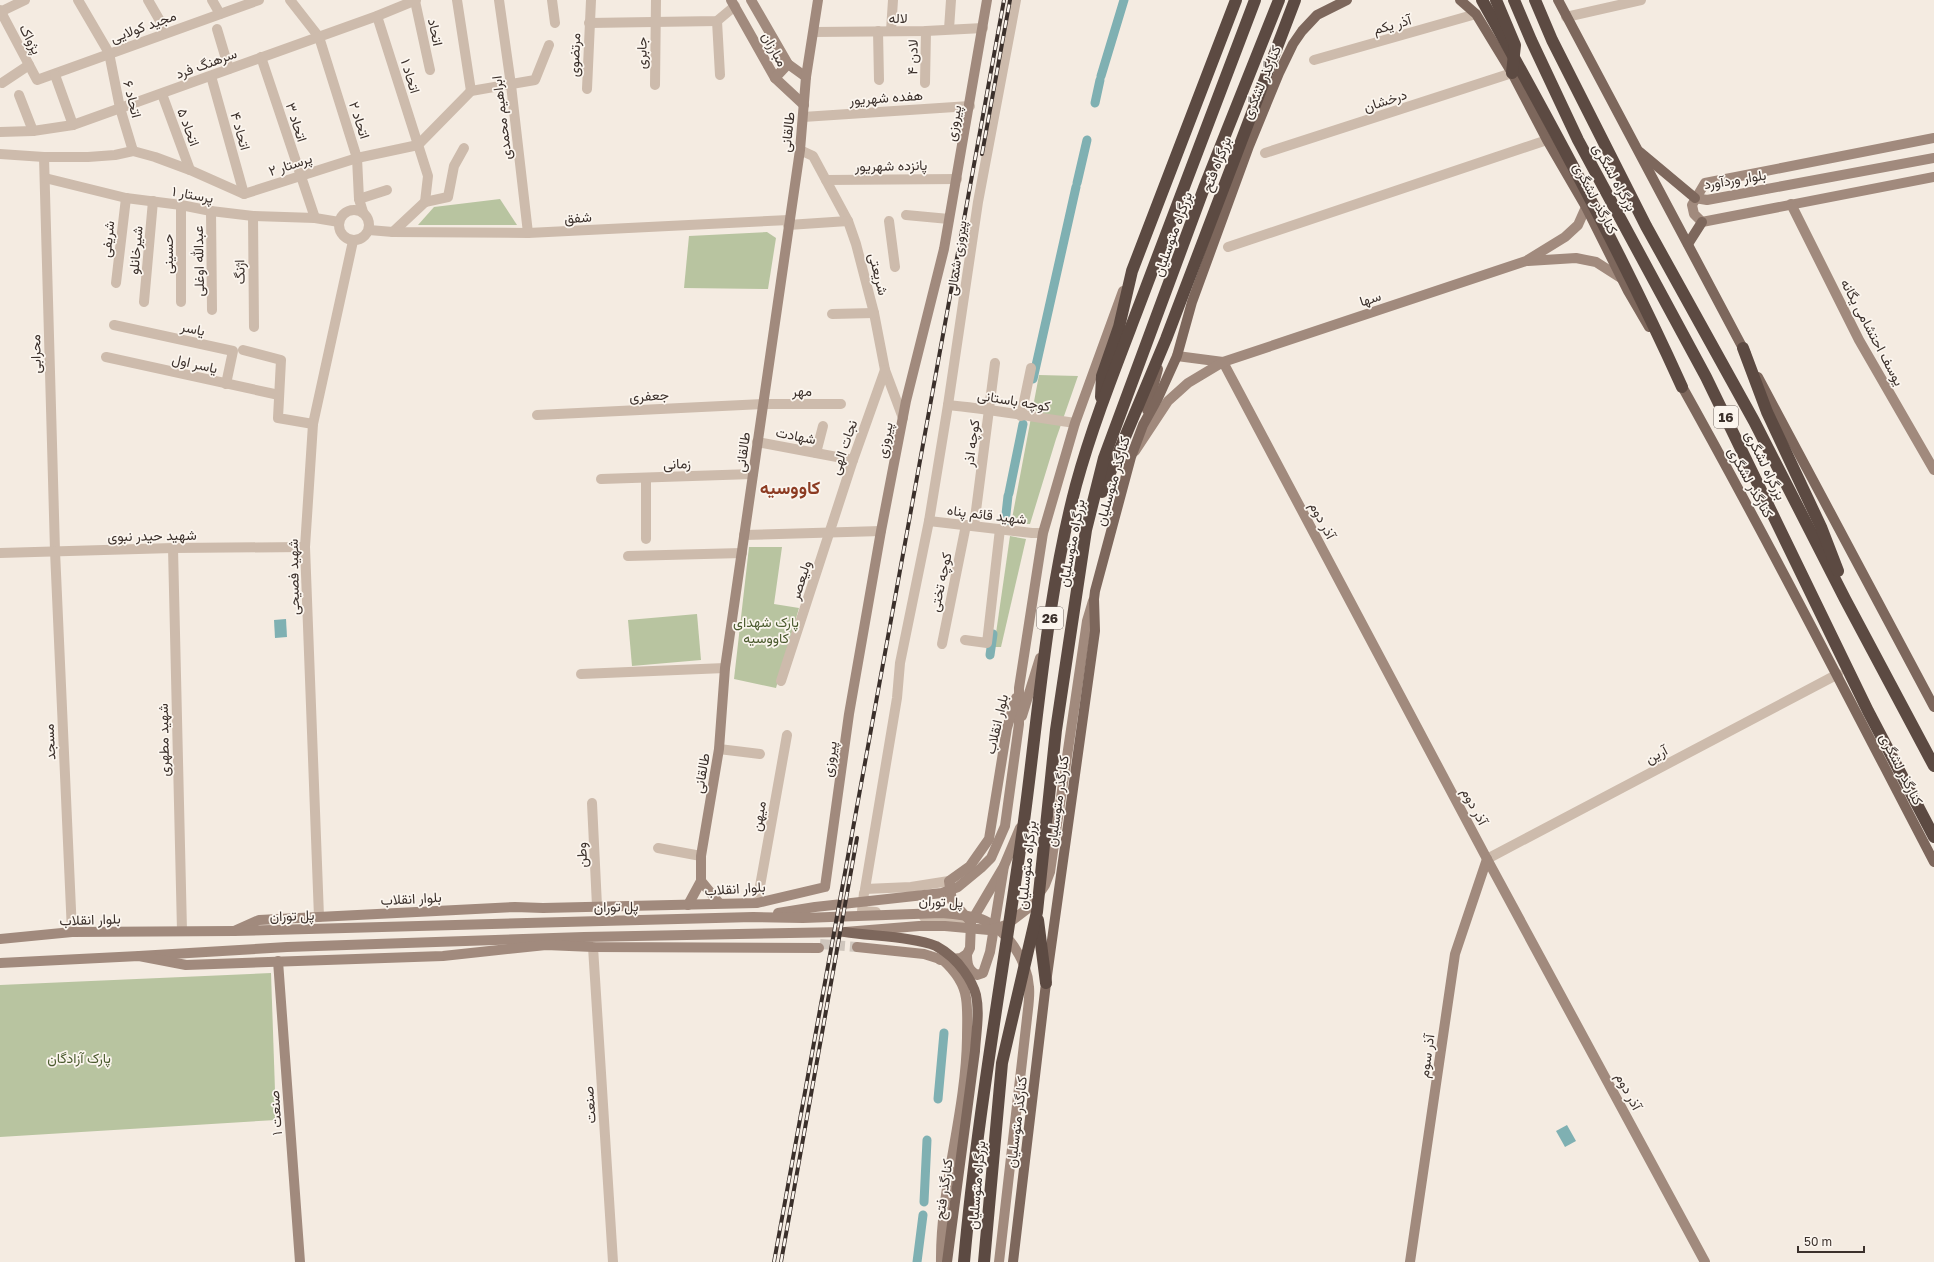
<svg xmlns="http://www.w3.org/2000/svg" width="1934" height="1262" viewBox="0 0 1934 1262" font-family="'Golos Text',Vazirmatn,sans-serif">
  <rect width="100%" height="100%" fill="#f4ebe1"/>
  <g fill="#b8c4a0">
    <path d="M500,199L517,225H418L434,207Z"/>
    <path d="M767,232L776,238L768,289L684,288L689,236Z"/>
    <path d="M1039,375L1078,376L1056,439L1030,524H1011Z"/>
    <path d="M1010,536L1026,539L1001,647H994Z"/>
    <path d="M749,547H782L774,604L799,608L776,688L734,679Z"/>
    <path d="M697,614L701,660L632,666L628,620Z"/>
    <path d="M271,973L276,1120L0,1137V985Z"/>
  </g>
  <g fill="#7fb0b2">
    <path d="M286,619L287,637L275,638L274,620Z"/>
    <path d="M1567,1125L1576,1141L1565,1147L1556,1131Z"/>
  </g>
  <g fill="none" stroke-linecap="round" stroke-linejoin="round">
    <g stroke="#7fb0b2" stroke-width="9">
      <path d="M1101,76L1124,0"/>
      <path d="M1095,103L1100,80"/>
      <path d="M1077,183L1087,140"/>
      <path d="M1033,379L1076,187"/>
      <path d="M1009,493L1023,424"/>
      <path d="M1005,523L1008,496"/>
      <path d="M990,655L993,634"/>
      <path d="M938,1099L944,1033"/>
      <path d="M924,1202L927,1140"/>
      <path d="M917,1262L923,1215"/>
    </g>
    <path stroke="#cfc6bd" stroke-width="10" stroke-dasharray="10 5" stroke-linecap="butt" d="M820,944L857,947"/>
    <g stroke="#cdbbac" stroke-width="10">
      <path d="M78,0L109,53L120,108L133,151"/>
      <path d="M148,0L163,26"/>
      <path d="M212,0L220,14"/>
      <path d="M290,0L319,37L357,158L359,199L363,212"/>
      <path d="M457,0L471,91"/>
      <path d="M499,0L511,85L528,233"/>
      <path d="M552,0L555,23"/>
      <path d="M415,1L430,70"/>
      <path d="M0,10L37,80L259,0"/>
      <path d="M0,12L25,0"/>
      <path d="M377,16L428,176L425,202L393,232"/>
      <path d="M1566,17L1641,0"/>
      <path d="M717,21L720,75"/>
      <path d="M589,23L717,21L735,6"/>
      <path d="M217,29L229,69"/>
      <path d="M949,29L951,0"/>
      <path d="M878,31L879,80"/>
      <path d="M891,31L893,0"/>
      <path d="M814,32L926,31L983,28"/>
      <path d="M261,57L315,218"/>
      <path d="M1314,60L1476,14"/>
      <path d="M55,75L73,125"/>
      <path d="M211,76L244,194"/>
      <path d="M2,83L29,65"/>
      <path d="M925,83L926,31"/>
      <path d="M655,85L656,0"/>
      <path d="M587,89L591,0"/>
      <path d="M162,94L190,170"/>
      <path d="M19,95L33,131"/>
      <path d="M803,117L970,106"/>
      <path d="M0,132L33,131L73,125L377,16L416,0"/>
      <path d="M800,150L813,156L848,221L856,244L874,313L885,370L903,418"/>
      <path d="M1265,153L1512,73"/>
      <path d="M0,154L44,157H88L115,155L133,151L155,157L190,170L244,194L357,158L418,145L471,91L535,80L549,45"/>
      <path d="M44,157L55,551L72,932"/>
      <path d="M45,178L126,198L181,205L211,211L253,216L315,218L339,222"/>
      <path d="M826,180L957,179"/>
      <path d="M359,199L387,190"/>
      <path d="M425,202L448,197L454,166L464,148"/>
      <circle cx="354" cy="225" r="15"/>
      <path d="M211,211L212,310"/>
      <path d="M906,215L949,219"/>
      <path d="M253,216L254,327"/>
      <path d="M889,221L895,267"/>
      <path d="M788,225L848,221"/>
      <path d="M369,230L393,232L528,233L789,220"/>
      <path d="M1228,247L1547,140"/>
      <path d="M116,283L126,198"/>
      <path d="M144,302L153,201"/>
      <path d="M181,302V205"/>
      <path d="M832,314L874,313"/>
      <path d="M114,325L233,351L226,384"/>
      <path d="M243,350L281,360L278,418L313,424"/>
      <path d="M106,357L279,395"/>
      <path d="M948,405C991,409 1032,417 1075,423"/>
      <path d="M537,415L763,404H841"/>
      <path d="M1021,416L1031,368"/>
      <path d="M757,442L853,460"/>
      <path d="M816,453L823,426"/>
      <path d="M646,478V539"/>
      <path d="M601,479L753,474"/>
      <path d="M929,521L1032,533H1043"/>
      <path d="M974,526L995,363"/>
      <path d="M744,535L881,531"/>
      <path d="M173,548L182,931"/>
      <path d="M0,553L173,548L305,547"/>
      <path d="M628,556L742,553"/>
      <path d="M965,640L987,643L1000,529"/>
      <path d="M942,644L966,525"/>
      <path d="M581,674L725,668"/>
      <path d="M781,681L853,460L885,370"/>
      <path d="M719,749L760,754"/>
      <path d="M592,803L597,906"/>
      <path d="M658,848L701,856"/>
      <path d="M1487,859L1838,674"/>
      <path d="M949,881L911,887L865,889L897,698L900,663L929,521L948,405L978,202L1016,0"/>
      <path d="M864,893L862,911L876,912"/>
      <path d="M757,903L787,735"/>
      <path d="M319,917L305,547L313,424L353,241"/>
      <path d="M924,917L971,922"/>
      <path d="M593,947L613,1262"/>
    </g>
    <g stroke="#a18a7d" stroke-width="10">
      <path d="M731,0L775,78L804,105"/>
      <path d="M751,0L788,64L806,77"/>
      <path d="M775,78L788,64"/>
      <path d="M1934,138L1705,183L1692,205L1694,214L1702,222L1934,177"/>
      <path d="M1695,198L1707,200L1934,158"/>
      <path d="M1791,204L1859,340L1934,470"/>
      <path d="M1528,261L1576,258L1596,262L1621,278"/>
      <path d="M1177,356L1223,362"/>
      <path d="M1223,362L1487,859L1705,1262"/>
      <path d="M1135,451L1168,401L1188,383L1223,362L1526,261L1565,237L1578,225L1586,207"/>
      <path d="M1022,716L1040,658"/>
      <path d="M701,881L719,903"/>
      <path d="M688,905L701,881V856L719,749L725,668L800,150L806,77L818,0"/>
      <path d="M778,913L815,907L942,893L958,887L981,868L991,858L1005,826L1019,724V688L1043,533L1075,423L1123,291"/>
      <path d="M971,922L1004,866L1020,828"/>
      <path d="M234,931L259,920L515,907L543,908L757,903L825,887L849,714L881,531L906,401L944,249L987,0"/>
      <path d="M0,939L72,932L234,931L753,917L803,918L941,913C955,914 968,915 981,919C1007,929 1027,960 1029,987C1030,997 1028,1008 1027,1018L999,1262"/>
      <path d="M857,947L924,954L943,960L961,958L967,954L970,948L971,922L952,901L949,881L970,866L989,839L1007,728L1016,698"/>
      <path d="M967,954C967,964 968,970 977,975L983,973L990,952L1004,866"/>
      <path d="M139,956L287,947L584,937L845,932L919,926H945L989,930L1006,925L1031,906L1045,885L1050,872L1087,621L1093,601"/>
      <path d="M940,960H943C954,970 964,983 966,998C968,1011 967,1025 967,1038C966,1113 940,1188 941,1262"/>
      <path d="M278,961L300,1262"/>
      <path d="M0,963L139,956L186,965L443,956L546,945L593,947L819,948"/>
      <path d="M1410,1262L1455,954L1487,859"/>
    </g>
    <g stroke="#7d675c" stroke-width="10">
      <path d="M1460,0L1476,14L1512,73L1547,140L1586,207L1628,291L1649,327"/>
      <path d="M1558,0L1746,354"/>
      <path d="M1640,152L1695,198"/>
      <path d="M1688,244L1702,222"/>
      <path d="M1758,377L1934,707"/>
      <path d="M1679,381C1768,540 1850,701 1934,862"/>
      <path d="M1147,410L1158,369"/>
      <path d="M845,932C870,936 916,937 936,946C947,952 957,961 964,971C969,978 974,987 976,995C980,1013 976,1033 975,1051L947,1262"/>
      <path d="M1013,1262L1046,983L1095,631L1094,599L1095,591L1131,457L1143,425L1158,398L1177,356L1192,302L1249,146L1279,73L1293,44L1302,31L1317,15L1347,0"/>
    </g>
    <g stroke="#5c4a42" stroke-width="12">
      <path d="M1482,0C1553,127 1622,254 1682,387"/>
      <path d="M1496,0L1515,45L1512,73"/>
      <path d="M1514,0L1531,40L1578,140L1706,377L1868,711L1934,837"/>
      <path d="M1535,0L1552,40L1646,226L1754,421L1845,599L1934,766"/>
      <path d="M1743,348L1767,412L1821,527L1838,571"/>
      <path d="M1101,397L1102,376L1119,327L1132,271L1236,0"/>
      <path d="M1102,492L1166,339L1295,0"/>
      <path d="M1038,920L1046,983"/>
      <path d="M964,1262C977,1114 1004,968 1024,821C1039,709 1047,595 1076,485C1095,416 1123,349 1148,282C1184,188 1219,93 1255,0"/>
      <path d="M984,1262L1002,1063L1037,912L1056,730L1086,530L1104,458L1204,188L1279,0"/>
    </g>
    <defs>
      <g id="rail">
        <path d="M982,154L1010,0"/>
        <path d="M774,1262L1004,0"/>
        <path d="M781,1262L857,838"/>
      </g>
    </defs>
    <use href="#rail" stroke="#3b302b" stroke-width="4"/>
    <use href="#rail" stroke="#fbf5ee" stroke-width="2.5" stroke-dasharray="8" stroke-linecap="butt"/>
  </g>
  <g text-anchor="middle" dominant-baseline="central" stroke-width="3.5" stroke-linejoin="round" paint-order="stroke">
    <g fill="#fbf5ee" stroke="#756b66" stroke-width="1">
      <rect x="1714" y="406" width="24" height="22" rx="3"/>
      <rect x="1037" y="607" width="26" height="22" rx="3"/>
    </g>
    <g font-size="13" font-weight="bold" fill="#3b302b">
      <text x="1726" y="417">16</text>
      <text x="1050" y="618">26</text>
    </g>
    <g font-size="14" fill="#3b302b" stroke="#fbf5ee">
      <text x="898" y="17">لاله</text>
      <text transform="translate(1392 24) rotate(-16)">آذر یکم</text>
      <text transform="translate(143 26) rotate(-20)">مجید کولایی</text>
      <text transform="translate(436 32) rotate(78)">اتحاد</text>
      <text transform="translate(31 39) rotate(62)">پژواک</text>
      <text transform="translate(775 49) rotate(61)">مبارزان</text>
      <text transform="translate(641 53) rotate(-89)">جابری</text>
      <text transform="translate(574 55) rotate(-88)">مرتضوی</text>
      <text transform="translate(912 57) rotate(-89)">لادن ۴</text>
      <text transform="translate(206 63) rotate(-20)">سرهنگ فرد</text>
      <text transform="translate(411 76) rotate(73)">اتحاد ۱</text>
      <text transform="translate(1261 82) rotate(-67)">کنارگذر لشگری</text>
      <text transform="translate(886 97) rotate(-4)">هفده شهریور</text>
      <text transform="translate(133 99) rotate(76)">اتحاد ۶</text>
      <text transform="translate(1385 100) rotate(-18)">درخشان</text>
      <text transform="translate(501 118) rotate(-97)">ابراهیم محمدی</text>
      <text transform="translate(360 120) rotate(72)">اتحاد ۲</text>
      <text transform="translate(297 122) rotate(72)">اتحاد ۳</text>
      <text transform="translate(953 123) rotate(-80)">پیروزی</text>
      <text transform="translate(189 127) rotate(70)">اتحاد ۵</text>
      <text transform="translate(241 131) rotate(74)">اتحاد ۴</text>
      <text transform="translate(787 132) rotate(-84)">طالقانی</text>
      <text transform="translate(290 164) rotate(-18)">پرستار ۲</text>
      <text transform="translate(1216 164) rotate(-69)">بزرگراه فتح</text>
      <text transform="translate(891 165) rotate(-1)">پانزده شهریور</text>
      <text transform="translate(1615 177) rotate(61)">بزرگراه لشگری</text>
      <text transform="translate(1735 179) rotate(-9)">بلوار وردآورد</text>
      <text transform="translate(193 194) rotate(10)">پرستار ۱</text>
      <text transform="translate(1596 198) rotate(62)">کنارگذر لشگری</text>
      <text transform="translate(578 217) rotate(-3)">شفق</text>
      <text transform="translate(1172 234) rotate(-70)">بزرگراه متوسلیان</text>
      <text transform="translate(107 239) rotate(-84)">شریفی</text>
      <text transform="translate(135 250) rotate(-85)">شیرخانلو</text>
      <text transform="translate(167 254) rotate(-90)">حسینی</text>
      <text transform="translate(956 258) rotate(-82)">پیروزی شمالی</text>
      <text transform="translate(198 261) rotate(-91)">عبدالله اوغلی</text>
      <text transform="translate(239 272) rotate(-91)">اژنگ</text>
      <text transform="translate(879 274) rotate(76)">شریعتی</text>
      <text transform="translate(1370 298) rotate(-18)">سها</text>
      <text transform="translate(193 328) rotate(12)">یاسر</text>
      <text transform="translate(1873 332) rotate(62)">یوسف احتشامی یگانه</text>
      <text transform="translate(35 354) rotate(-91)">محرابی</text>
      <text transform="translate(195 363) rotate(13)">یاسر اول</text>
      <text x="802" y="390">مهر</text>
      <text transform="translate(649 395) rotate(-3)">جعفری</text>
      <text transform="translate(1014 400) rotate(9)">کوچه باستانی</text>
      <text transform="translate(796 435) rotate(11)">شهادت</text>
      <text transform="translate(884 440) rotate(-79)">پیروزی</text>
      <text transform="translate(971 443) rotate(-82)">کوچه اذر</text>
      <text transform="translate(843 447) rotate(-71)">نجات الهی</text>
      <text transform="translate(742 452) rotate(-82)">طالقانی</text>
      <text transform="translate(677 463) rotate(-2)">زمانی</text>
      <text transform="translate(1766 465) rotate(64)">بزرگراه لشگری</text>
      <text transform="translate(1112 481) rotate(-74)">کنارگذر متوسلیان</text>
      <text transform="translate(1751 482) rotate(61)">کنارگذر لشگری</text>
      <text transform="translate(987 514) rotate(7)">شهید قائم پناه</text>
      <text transform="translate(1323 520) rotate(62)">آذر دوم</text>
      <text transform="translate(152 535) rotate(-1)">شهید حیدر نبوی</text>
      <text transform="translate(1071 543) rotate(-79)">بزرگراه متوسلیان</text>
      <text transform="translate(293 577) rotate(-91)">شهید فصیحی</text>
      <text transform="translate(800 580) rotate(-72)">ولیعصر</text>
      <text transform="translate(940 582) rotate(-78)">کوچه تختی</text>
      <text transform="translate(996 724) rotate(-77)">بلوار انقلاب</text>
      <text transform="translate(163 740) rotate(-91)">شهید مطهری</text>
      <text transform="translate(49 742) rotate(-93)">مسجد</text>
      <text transform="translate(1656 754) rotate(-28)">آرین</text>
      <text transform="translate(829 759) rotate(-82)">پیروزی</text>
      <text transform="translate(1902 769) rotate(63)">کنارگذر لشگری</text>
      <text transform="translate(701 773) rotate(-80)">طالقانی</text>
      <text transform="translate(1057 801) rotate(-82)">کنارگذر متوسلیان</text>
      <text transform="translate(1475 806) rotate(62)">آذر دوم</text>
      <text transform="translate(758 816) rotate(-80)">میهن</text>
      <text transform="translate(581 855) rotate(-93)">وطن</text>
      <text transform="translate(1026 865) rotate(-84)">بزرگراه متوسلیان</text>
      <text transform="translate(735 888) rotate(-4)">بلوار انقلاب</text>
      <text transform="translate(411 898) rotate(-3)">بلوار انقلاب</text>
      <text transform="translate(941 901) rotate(2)">پل توران</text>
      <text transform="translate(616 906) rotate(-1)">پل توران</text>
      <text transform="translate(292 915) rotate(-2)">پل توران</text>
      <text transform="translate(90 919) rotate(-2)">بلوار انقلاب</text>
      <text transform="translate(1426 1056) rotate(-82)">آذر سوم</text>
      <text transform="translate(1629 1091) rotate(62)">آذر دوم</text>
      <text transform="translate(589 1105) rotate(-94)">صنعت</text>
      <text transform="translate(275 1113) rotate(-94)">صنعت ۱</text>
      <text transform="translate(1016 1122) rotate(-83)">کنارگذر متوسلیان</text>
      <text transform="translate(976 1185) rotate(-85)">بزرگراه متوسلیان</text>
      <text transform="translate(943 1189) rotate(-82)">کنارگذر فتح</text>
    </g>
    <g font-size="14" fill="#4a5a2e" stroke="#fbf5ee">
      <text x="766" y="621">پارک شهدای<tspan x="766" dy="16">کاووسیه</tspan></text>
      <text x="79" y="1057">پارک آزادگان</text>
    </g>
    <g font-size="18" font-weight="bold" fill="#8c3b22" stroke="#fbf5ee">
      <text x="790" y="487">کاووسیه</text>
    </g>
  </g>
  <path d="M1798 1246v6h66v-6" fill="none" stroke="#3b302b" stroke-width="2"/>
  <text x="1804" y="1246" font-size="12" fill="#3b302b" stroke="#fbf5ee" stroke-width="3" paint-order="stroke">50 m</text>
</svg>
